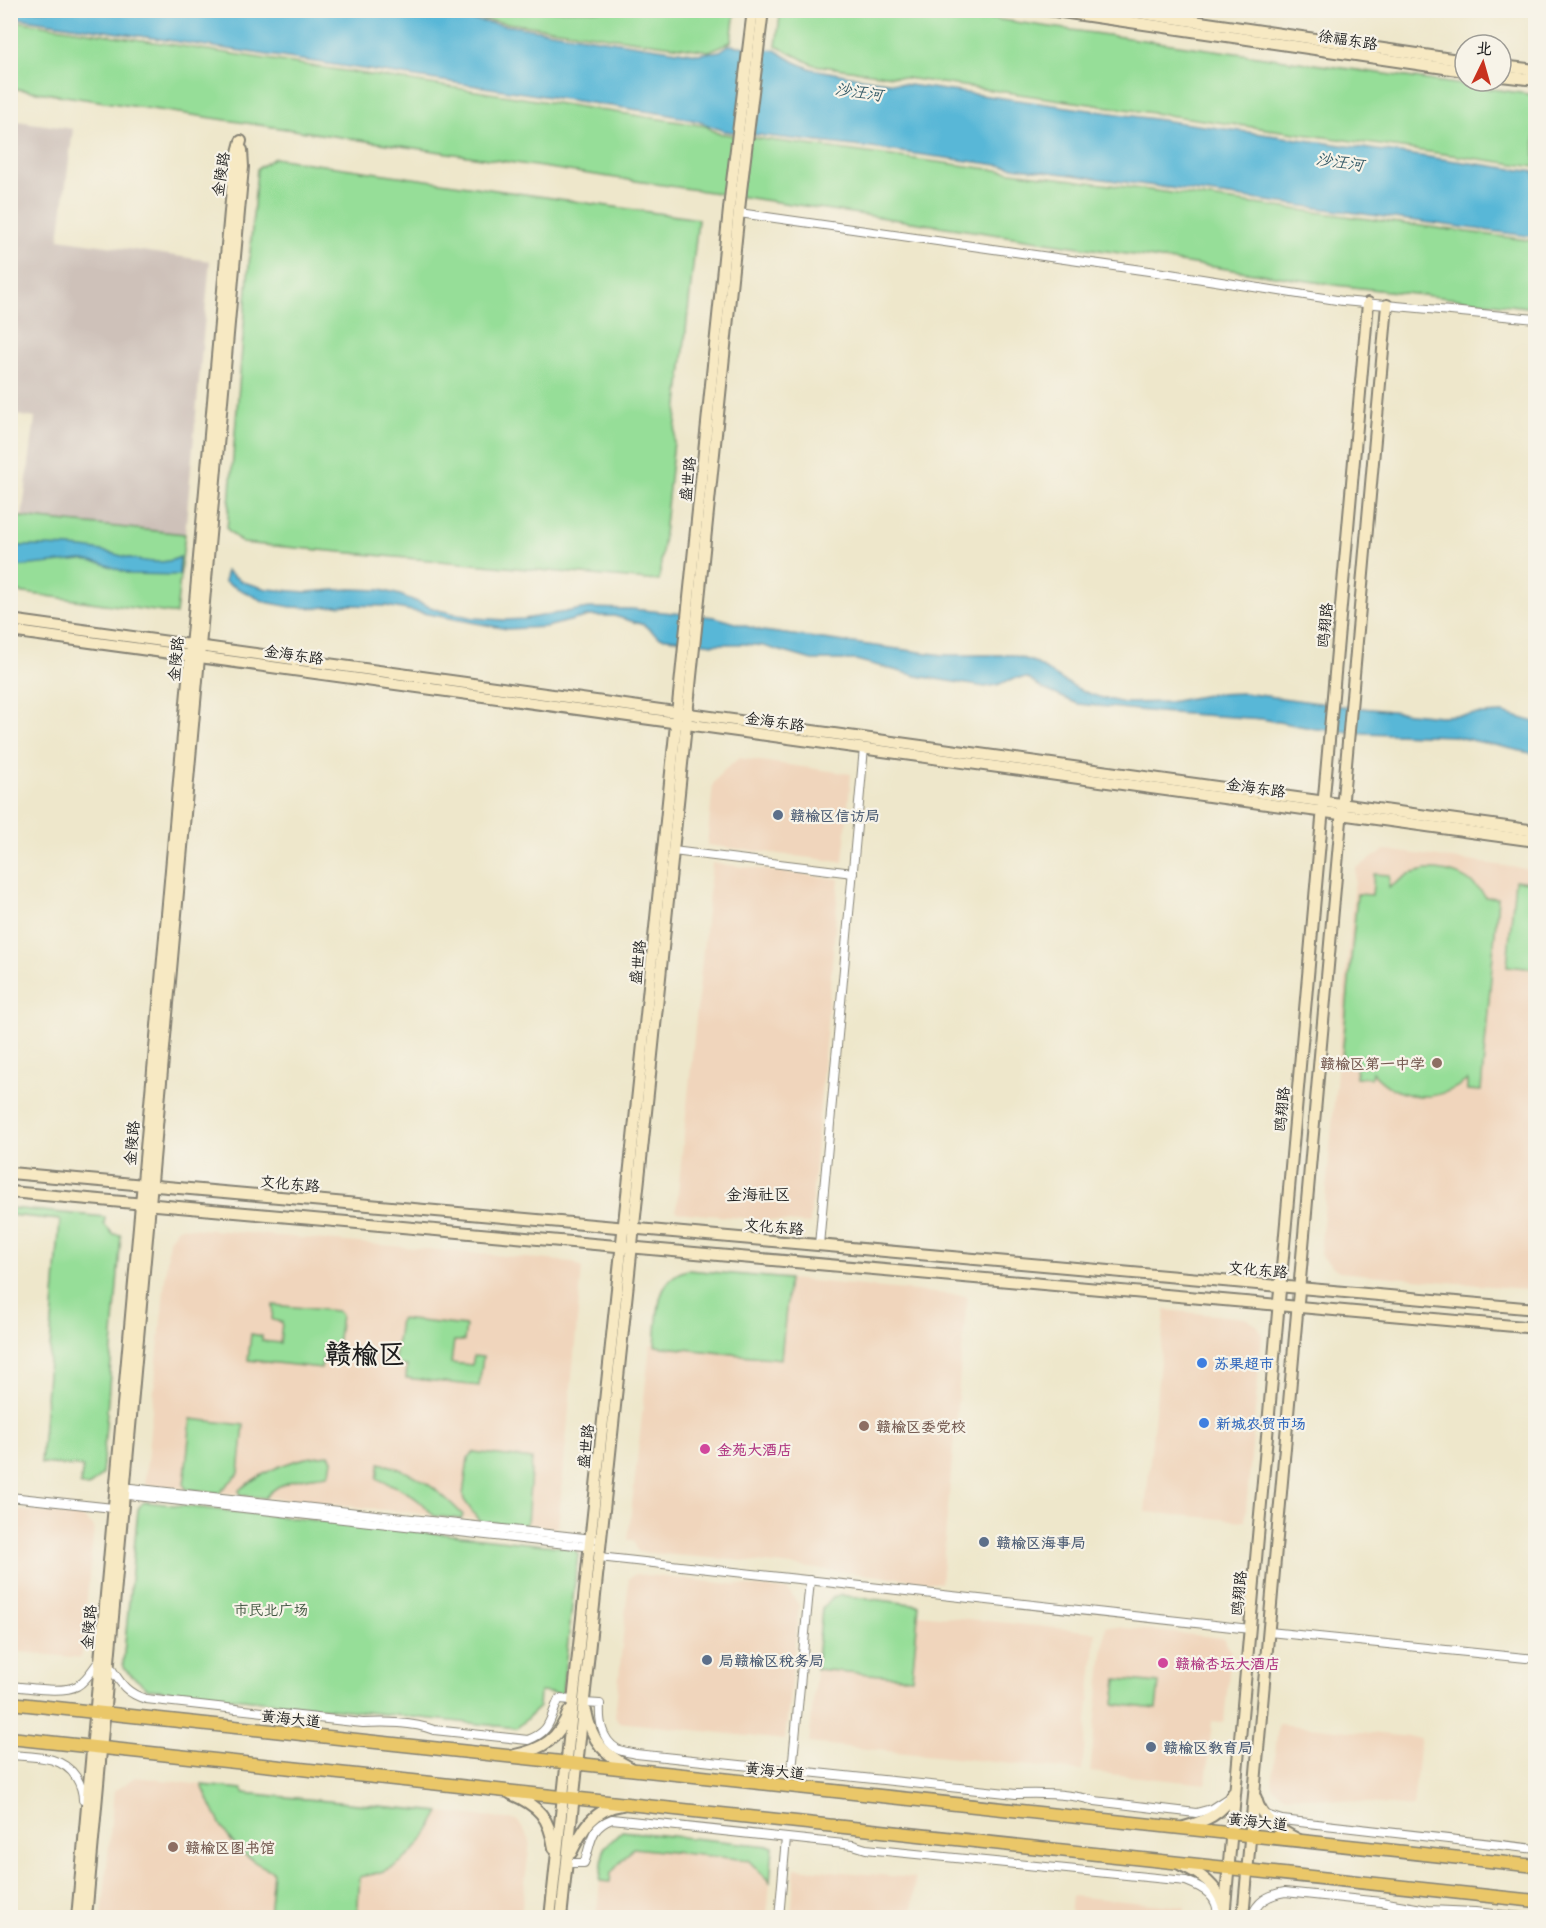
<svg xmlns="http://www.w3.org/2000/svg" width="1546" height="1928" viewBox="0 0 1546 1928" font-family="Mali,'LXGW WenKai TC',sans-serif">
  <rect width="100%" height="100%" fill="#f7f3e8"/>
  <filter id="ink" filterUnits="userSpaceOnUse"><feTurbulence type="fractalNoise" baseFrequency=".0167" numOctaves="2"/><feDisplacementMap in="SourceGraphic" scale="12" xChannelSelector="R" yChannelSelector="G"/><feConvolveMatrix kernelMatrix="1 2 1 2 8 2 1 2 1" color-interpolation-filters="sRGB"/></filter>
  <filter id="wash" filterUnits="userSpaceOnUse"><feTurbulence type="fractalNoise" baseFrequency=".008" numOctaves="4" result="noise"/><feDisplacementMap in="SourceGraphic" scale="24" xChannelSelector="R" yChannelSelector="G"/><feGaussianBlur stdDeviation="1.35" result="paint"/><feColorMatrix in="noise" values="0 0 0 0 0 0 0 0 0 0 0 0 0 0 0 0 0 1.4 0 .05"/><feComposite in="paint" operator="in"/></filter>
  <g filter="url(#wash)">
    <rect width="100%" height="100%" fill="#eee7cb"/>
    <g fill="#f0d5bc">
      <path d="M739,758L851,774L843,862L707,845L713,784L721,773Z"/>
      <path d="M1385,850L1535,870V1290L1339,1272L1320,1255L1356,868Z"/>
      <path d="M712,863L839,879L810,1224L676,1212Z"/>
      <path d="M179,1227L572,1262L582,1268L558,1528L146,1485L145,1481L169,1240Z"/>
      <path d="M789,1279L967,1296L941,1583L758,1562L638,1552L633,1540H628L650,1345L780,1358Z"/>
      <path d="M1165,1310L1245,1318L1258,1326L1262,1335L1245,1521L1145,1512Z"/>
      <path d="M11,1509L81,1516L94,1527L81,1658L11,1651Z"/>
      <path d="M636,1574L788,1590L799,1605L785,1740L619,1722L615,1716L629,1578Z"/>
      <path d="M918,1614L1096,1632L1082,1771L809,1743L816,1669L911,1678Z"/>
      <path d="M1106,1626L1223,1638L1231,1651L1224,1722L1212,1721L1206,1784L1090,1772Z"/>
      <path d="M1278,1724L1420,1738L1413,1807L1283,1795L1272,1786Z"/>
      <path d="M135,1777L202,1785L221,1826L252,1861L273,1871L269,1917L102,1918L114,1791Z"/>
      <path d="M440,1812L517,1820L530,1840L521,1917L357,1918L360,1877L386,1870L429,1832Z"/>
      <path d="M632,1848L748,1860L770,1882L767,1917L596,1918L600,1881L610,1882L611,1873Z"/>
      <path d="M795,1868L915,1878L912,1917H791Z"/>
      <path d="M1072,1896L1185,1907L1184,1917H1070Z"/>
    </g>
    <path fill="#cec1b9" d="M10,120L73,129L59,239L210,261L185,534L22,517L35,418L11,414Z"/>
    <g fill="#96de98" stroke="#597d5a" stroke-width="1.5">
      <path d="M799,10L937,11L1535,95V167L814,65L776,46L780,16Z"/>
      <path d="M421,11L735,10V11L731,42L709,51Z"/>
      <path d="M10,20L706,126L717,133L1535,241V308L1335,285L11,88Z"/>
      <path d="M274,158L698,219L659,581L242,543L227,529L257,169Z"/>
      <path d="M11,516L185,534L176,614L11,591Z"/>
      <path d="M1426,870C1451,869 1470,877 1486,897L1498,898L1481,1091L1467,1090V1080C1437,1104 1397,1101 1372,1072L1371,1078L1356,1077L1357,1058L1342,1057L1357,894L1372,895L1374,874L1390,875L1389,888L1409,874Z"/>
      <path d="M1515,880L1535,883V969L1507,966Z"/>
      <path d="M10,1208L105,1217L104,1224L113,1234L121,1235L102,1475L88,1487L80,1485L83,1467L41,1463L60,1220L11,1215Z"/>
      <path d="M688,1270L789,1279L781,1359L655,1346C658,1318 654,1277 688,1270Z"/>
      <path d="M273,1305L337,1311L341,1315L336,1354L333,1358L323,1357L321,1368L248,1360L251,1334L262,1336V1341L280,1343L282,1322L272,1320Z"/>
      <path d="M400,1319L466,1326L464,1341H454L451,1363L472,1365L474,1356L483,1357L479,1386L406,1378L407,1366L394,1365Z"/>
      <path d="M191,1419L244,1425L239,1473L219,1493L186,1489L184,1485Z"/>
      <path d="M474,1452L532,1459L527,1523L522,1526L479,1521L464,1500L463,1495L468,1458Z"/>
      <path d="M329,1455L332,1460L330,1472L328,1475C308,1477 278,1480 265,1498L240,1495L239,1490C265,1470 296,1457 329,1455Z"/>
      <path d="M380,1463C415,1471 439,1490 463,1515L461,1519L434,1516C424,1504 413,1495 399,1488C392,1484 383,1483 377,1478Z"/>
      <path d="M146,1502L573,1548L578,1554L562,1694L540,1692L539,1707L517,1728L148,1689L125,1670L123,1663L138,1509L142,1503Z"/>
      <path d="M840,1595L919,1605L912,1678L816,1669L822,1609L832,1598Z"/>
      <path d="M1117,1679L1159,1683L1156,1709L1114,1704Z"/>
      <path d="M202,1785L242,1789L245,1793L440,1812C427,1836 411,1861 384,1871C376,1874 368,1875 360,1877L357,1917H269L273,1871C266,1868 258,1865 252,1860C225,1843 214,1812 202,1785Z"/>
      <path d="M622,1831L770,1846L773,1847L770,1882L748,1860L633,1848L611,1873L610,1882L600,1881L604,1848Z"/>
    </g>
    <g fill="#58b7d7" stroke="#3a6a7a" stroke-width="1.5">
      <path d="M11,10H404L698,54L720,51L729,45L775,50L795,62L812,69L873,80L1535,172V237L871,148L724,131L697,121L665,114L11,17Z"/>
      <path d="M11,546C37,546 64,545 90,549C119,552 153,571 180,557L179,575L130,574L101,563L82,560L11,567Z"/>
      <path d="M226,571L243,582L267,589L306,592L350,589L381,590L400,595L438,610L474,618L505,620L524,619L588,608L632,609L715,617L763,631L943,655H1013L1034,662L1062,680L1082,691L1099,697L1124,703L1169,702L1213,694L1244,693L1342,706L1440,716L1503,713L1535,722V754L1453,736L1363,733L1316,729L1262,719L1157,712L1078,704L1043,689L1027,678H1015L997,685L985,687L917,676L856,660H812L763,646L744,644H713L659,637L644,625L614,616H589L546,627L507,629L386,606L348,605L316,608L291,607L265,602L225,582Z"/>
    </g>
  </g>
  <g filter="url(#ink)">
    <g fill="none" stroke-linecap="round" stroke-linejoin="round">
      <defs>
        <g id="street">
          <path d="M739,213L1170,274L1343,301L1536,319"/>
          <path d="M673,851L853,873"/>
          <path d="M819,1245L864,748"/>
          <path d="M122,1487L593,1539"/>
          <path d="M119,1494L593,1547"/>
          <path d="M10,1497L113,1508"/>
          <path d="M599,1557L1250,1629"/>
          <path d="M1269,1632L1536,1659"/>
          <path d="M109,1665C120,1682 125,1693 146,1699L363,1723C387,1722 412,1722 434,1730L528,1740C552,1731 549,1719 559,1699L573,1700"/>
          <path d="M10,1686C28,1687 61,1694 77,1686C86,1681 93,1669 99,1661"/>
          <path d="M584,1703L600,1704C599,1721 601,1739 617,1749C622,1752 630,1752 636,1754L1016,1794C1042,1793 1071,1793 1095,1801L1196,1813L1211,1809L1228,1798"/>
          <path d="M10,1755C35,1757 62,1755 76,1777C81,1785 83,1791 83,1800"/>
          <path d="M792,1770L810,1580"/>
          <path d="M1266,1815L1282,1820L1536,1849"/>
          <path d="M566,1863H584C592,1844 588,1828 612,1819L853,1845L866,1849L1186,1881C1204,1888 1219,1896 1218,1918"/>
          <path d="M779,1918L786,1838"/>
          <path d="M1251,1918C1257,1901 1268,1895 1285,1892L1381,1902L1428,1910L1475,1912L1532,1918"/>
        </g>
        <g id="secondary">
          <path d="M1048,10L1465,71"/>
          <path d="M1119,10L1465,61"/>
          <path d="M1501,66L1536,70"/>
          <path d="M1501,76L1536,80"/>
          <path d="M10,620L1536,831"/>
          <path d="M10,631L1536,841"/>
          <path d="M10,1173L1536,1309"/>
          <path d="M10,1192L1536,1328"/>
          <path d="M586,1711C592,1743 604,1754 631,1768"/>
          <path d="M515,1755C543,1749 559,1739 569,1711"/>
          <path d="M511,1794C539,1806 549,1817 554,1848"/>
          <path d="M1256,1798C1261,1820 1280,1830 1299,1840"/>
          <path d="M1184,1827C1205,1821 1222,1815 1233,1793"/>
          <path d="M571,1853C583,1829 593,1809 622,1805"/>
          <path d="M1181,1865C1201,1874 1217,1885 1224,1907"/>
          <path d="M77,1918L234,167L241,141"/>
          <path d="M86,1918L243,167L242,150"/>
          <path d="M550,1918L642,1054L731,190L753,10"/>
          <path d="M561,1918L652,1055L741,191L763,10"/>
          <path d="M1224,1918L1368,303"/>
          <path d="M1243,1918L1387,305"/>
        </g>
        <g id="primary">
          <path d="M10,1703L1536,1866"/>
          <path d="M10,1738L1536,1901"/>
        </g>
      </defs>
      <use href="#street" stroke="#858274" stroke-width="10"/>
      <use href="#secondary" stroke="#858274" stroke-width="14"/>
      <use href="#primary" stroke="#858274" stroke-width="15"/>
      <use href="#street" stroke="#fff" stroke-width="8"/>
      <use href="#secondary" stroke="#f7e9c3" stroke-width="10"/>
      <use href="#primary" stroke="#eac769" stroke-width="12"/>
    </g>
  </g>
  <g fill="#5c6f8a" stroke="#f7f3e8" stroke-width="2">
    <circle cx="778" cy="815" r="6"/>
    <circle cx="984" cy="1542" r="6"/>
    <circle cx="707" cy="1660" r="6"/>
    <circle cx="1151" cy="1747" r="6"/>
  </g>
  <g fill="#8d6e63" stroke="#f7f3e8" stroke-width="2">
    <circle cx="1437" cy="1063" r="6"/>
    <circle cx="864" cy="1426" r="6"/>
    <circle cx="173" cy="1847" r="6"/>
  </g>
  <g fill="#3f7fe0" stroke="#f7f3e8" stroke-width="2">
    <circle cx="1202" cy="1363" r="6"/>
    <circle cx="1204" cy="1423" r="6"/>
  </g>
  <g fill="#d1479c" stroke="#f7f3e8" stroke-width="2">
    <circle cx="705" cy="1449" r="6"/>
    <circle cx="1163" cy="1663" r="6"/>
  </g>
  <g text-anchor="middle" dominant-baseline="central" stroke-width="4.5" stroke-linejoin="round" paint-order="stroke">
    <g font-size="15" fill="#1c1c1c" stroke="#f7f3e8">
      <text transform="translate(1348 39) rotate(9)">徐福东路</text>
      <text transform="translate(220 174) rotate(-81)">金陵路</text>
      <text transform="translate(687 479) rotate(-84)">盛世路</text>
      <text transform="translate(1324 625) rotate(-85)">鸥翔路</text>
      <text transform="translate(294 654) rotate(8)">金海东路</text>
      <text transform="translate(175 659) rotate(-85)">金陵路</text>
      <text transform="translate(775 721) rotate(8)">金海东路</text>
      <text transform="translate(1256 787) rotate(8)">金海东路</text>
      <text transform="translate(637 962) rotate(-84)">盛世路</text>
      <text transform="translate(1281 1109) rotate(-85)">鸥翔路</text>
      <text transform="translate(131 1143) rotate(-85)">金陵路</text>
      <text transform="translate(290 1183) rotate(5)">文化东路</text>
      <text transform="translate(774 1226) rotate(5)">文化东路</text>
      <text transform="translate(1258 1269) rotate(5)">文化东路</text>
      <text transform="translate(585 1446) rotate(-84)">盛世路</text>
      <text transform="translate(1238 1593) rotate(-85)">鸥翔路</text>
      <text transform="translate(88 1627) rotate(-85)">金陵路</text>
      <text transform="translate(291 1718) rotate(6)">黄海大道</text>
      <text transform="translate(775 1770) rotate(6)">黄海大道</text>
      <text transform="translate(1258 1821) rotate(6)">黄海大道</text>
    </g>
    <g font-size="15" font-weight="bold" fill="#4e5e75" stroke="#f7f3e8" text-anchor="start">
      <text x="790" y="815">赣榆区信访局</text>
      <text x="996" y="1542">赣榆区海事局</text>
      <text x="719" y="1660">局赣榆区税务局</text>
      <text x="1163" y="1747">赣榆区教育局</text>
    </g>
    <g font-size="15" font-weight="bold" fill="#785e54" stroke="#f7f3e8" text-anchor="start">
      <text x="1425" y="1063" text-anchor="end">赣榆区第一中学</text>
      <text x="876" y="1426">赣榆区委党校</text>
      <text x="185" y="1847">赣榆区图书馆</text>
    </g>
    <g font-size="15" font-weight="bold" fill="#366cbe" stroke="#f7f3e8" text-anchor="start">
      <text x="1214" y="1363">苏果超市</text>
      <text x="1216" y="1423">新城农贸市场</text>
    </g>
    <g font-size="15" font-weight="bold" fill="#b23c85" stroke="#f7f3e8" text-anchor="start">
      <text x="717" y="1449">金苑大酒店</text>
      <text x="1175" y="1663">赣榆杏坛大酒店</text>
    </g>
    <g font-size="15" fill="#415641" stroke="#f7f3e8">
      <text x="271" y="1609">市民北广场</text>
    </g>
    <g font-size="16" font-style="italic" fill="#345a67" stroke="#f7f3e8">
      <text transform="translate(859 91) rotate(8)">沙汪河</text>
      <text transform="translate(1340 161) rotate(8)">沙汪河</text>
    </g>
    <g font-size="16" fill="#1c1c1c" stroke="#f7f3e8">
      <text x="758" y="1193">金海社区</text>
    </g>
    <g font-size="27" font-weight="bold" fill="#1c1c1c" stroke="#f7f3e8">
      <text x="365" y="1352">赣榆区</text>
    </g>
  </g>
  <rect width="1546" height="1928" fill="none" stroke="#f7f3e8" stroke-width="36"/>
  <g transform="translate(1483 63) rotate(5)"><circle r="28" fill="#f7f3e8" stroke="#9f9d96" stroke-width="1.5"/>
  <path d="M0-4.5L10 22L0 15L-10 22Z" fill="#c8321e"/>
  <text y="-9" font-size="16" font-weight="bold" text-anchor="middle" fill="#1c1c1c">北</text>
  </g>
</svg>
